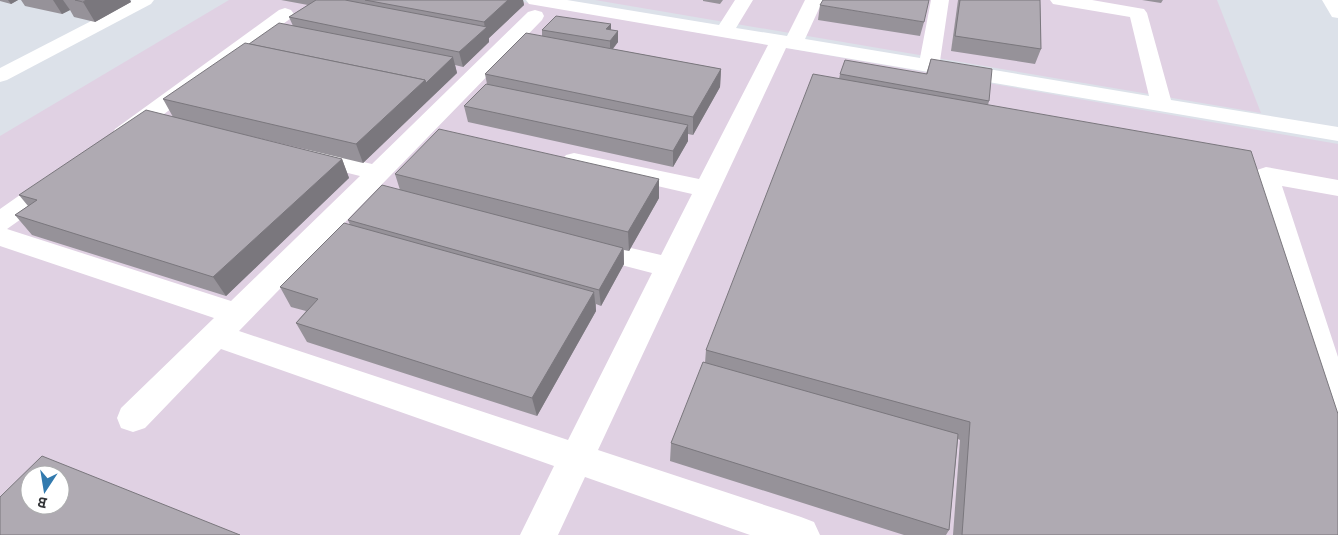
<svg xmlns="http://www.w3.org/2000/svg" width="1338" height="535" viewBox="0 0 1338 535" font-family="'Space Grotesk',sans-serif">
  <rect width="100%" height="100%" fill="#dce1e9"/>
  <g fill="#e0d1e3" fill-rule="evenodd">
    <path d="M229,0H511L1338,144V535H0V136ZM30,475H60V505H30Z"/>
    <path d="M595,0H1217L1261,113Z"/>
  </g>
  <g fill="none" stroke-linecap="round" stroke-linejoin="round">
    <g fill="#fff" fill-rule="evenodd">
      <path d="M132,0H154L151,4L7,80L0,82V68Z"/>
      <path d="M526,0H567L719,25L735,0H753L736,28L787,36L805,0H823L805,39L920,58L931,0H949L940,61L1149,96L1130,17L1059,5L1053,4L1050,0H1092L1138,8L1144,9L1147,13L1171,100L1338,127V141L786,48L598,450L801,517L814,522L820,535H750L585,477L558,535H520L554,466L221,349L145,428L133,432L121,428L117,418L121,408L214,318L0,246V209L47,176L56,174L65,176L68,182L65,188L7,229L231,301L360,176L300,161L296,156L300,151L308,149L372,164L528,12L535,10L542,12L544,16L542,20L239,331L568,440L652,273L579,254L575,247L579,240L588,238L661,255L692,194L566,165L562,160L566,155L574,153L699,179L768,45L535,5L529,4Z"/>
      <path d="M1322,0H1338V18L1332,17Z"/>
      <path d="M285,8L291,10L294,14L291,18L131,139L123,141L115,139L112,134L115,129L279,10Z"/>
      <path d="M1266,167L1338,180V196L1282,186L1338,357V420L1327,416L1322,406L1254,175L1257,170Z"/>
    </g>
  </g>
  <g fill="#969299">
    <path d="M0,0H18L11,4L0,1Z"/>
    <path d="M21,0H130L131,2L95,22L74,17L70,10L62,14L25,6Z"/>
    <path d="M281,0H523L524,5L489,38V42L463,67L455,65L457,73L363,163L208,126L342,159L349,178L226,296L32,235L15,215L28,206L19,195L173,117L163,99L249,44L293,26L289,17L308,5Z"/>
    <path d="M703,0H723L720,4L703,1Z"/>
    <path d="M958,0H1040L1041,49L1035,64L951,51Z"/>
    <path d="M1142,0H1163L1161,3Z"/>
    <path d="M820,5L924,22L920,36L818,20Z"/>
    <path d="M611,24V30L618,31V42L613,49L721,69L720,87L693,135L688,134V141L673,167L468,122L464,106L487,84L485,74L542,36V30Z"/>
    <path d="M931,59L989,101L988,105L1338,535H953L960,440L958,439L949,530L946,535H904L670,461L671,443L705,363L706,350L839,79L840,74H926Z"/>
    <path d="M395,174L659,179V198L629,251L624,250V264L601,306L596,304V311L537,416L307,342L296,323L306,311L291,307L280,287L350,225L348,220L400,190Z"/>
  </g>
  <g fill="#7a777d">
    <path d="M8,0H18L11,4Z"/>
    <path d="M53,0H63L70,10L62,14Z"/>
    <path d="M86,0H130L131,2L95,22L83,2Z"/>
    <path d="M508,0H523L524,5L489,38V42L463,67L459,52L485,29L484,22Z"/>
    <path d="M611,24V34L606,29Z"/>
    <path d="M618,31V42L610,52V41Z"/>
    <path d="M453,57L457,73L363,163L356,144L425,80Z"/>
    <path d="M721,69L720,87L693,135V117Z"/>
    <path d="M688,125V141L673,167V151Z"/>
    <path d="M342,159L349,178L226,296L213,277Z"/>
    <path d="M659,179V198L629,251L628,232Z"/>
    <path d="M623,248L624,264L601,306L599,290Z"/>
    <path d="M594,292L596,311L537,416L532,398Z"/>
  </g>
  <g fill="#afaab2" stroke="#7a777d" fill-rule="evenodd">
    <path d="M75,0H86L83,2Z"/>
    <path d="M316,0H345L487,27L459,52L289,17Z"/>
    <path d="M365,0H508L484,22Z"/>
    <path d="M823,0H929L924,22L820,5Z"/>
    <path d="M960,0H1040L1041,49L955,36Z"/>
    <path d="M556,16L611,24L606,29L618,31L610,41L542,30Z"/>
    <path d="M279,23L453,57L426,83L425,80L249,44Z"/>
    <path d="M526,33L721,69L693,117L485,74Z"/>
    <path d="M245,43L425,80L356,144L163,99Z"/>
    <path d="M931,59L992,69L989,101L840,74L845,60L927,74Z"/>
    <path d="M813,74L1251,151L1338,414V535H962L970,422L706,350Z"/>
    <path d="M486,84L688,125L673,151L464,106Z"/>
    <path d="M146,110L342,159L213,277L15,215L37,200L19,195Z"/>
    <path d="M439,129L659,179L628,232L395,174Z"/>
    <path d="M382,185L623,248L599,290L348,220Z"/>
    <path d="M344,223L594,292L532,398L296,323L318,299L280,287Z"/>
    <path d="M703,362L958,434L949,530L671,443Z"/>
    <path d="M42,456L240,535H0V497ZM30,475H60V505H30Z"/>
  </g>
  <g transform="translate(45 490) rotate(192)"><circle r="24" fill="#ffffff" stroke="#adaeaf"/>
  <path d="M0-4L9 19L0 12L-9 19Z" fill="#327aae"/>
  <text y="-8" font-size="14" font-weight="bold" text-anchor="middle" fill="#323437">B</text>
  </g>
</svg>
